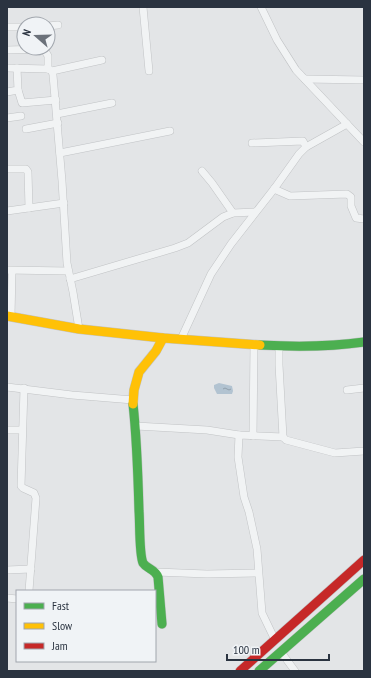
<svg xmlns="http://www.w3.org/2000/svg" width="371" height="678" viewBox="0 0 371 678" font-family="'PT Sans Narrow',sans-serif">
  <defs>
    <pattern id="water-ripples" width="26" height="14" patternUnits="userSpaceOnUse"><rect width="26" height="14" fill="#b2c3d1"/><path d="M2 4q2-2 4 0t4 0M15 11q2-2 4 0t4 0" fill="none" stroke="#919fab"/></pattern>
  </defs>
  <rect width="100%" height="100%" fill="#e3e5e7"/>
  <path fill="url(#water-ripples)" d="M219,383L232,386L233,391L232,394H217L214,388V385Z"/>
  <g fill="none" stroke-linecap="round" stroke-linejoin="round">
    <defs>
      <g id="street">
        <path d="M143,7L149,71"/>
        <path d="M261,7L277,40L296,70L364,142"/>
        <path d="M48,26L58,25"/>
        <path d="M7,27H24"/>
        <path d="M7,50L44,49L48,56V69"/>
        <path d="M7,68L48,69L52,71L102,60"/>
        <path d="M52,71L53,75L62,181L67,263L73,292L79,329"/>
        <path d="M305,79L364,80"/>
        <path d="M18,90L22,103L56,100"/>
        <path d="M7,92L18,90L17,68"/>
        <path d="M57,114L112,103"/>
        <path d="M7,118L21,116"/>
        <path d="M26,129L58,123"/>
        <path d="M306,147L347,124"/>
        <path d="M60,153L170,131"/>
        <path d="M7,169H26L28,172L29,208"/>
        <path d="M202,171L212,183L233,213"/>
        <path d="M274,189L290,196L347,194L351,197V206L356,218L364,219"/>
        <path d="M7,211L64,203"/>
        <path d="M7,270L68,271"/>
        <path d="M70,279L175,248L188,243L223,217L233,213L255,212"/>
        <path d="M11,316L12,271"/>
        <path d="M181,339L211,274L231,244L274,189L299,154L306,147L303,141L252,143"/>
        <path d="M279,346V365L283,437L286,440L335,453L364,451"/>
        <path d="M7,387L72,395L133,400"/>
        <path d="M24,388L21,486L23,488L34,493L36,498L29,591"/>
        <path d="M347,390L364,388"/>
        <path d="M136,426L207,430L239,435"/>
        <path d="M7,430H22"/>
        <path d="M253,436L254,344"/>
        <path d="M7,570L31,569"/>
        <path d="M156,572L207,574L258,573"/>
        <path d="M7,598L17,599"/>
        <path d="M275,640L262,613L257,549L249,512L244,497L238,457L239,435L283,437"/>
        <path d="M281,652L295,671"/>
      </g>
      <g id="fast">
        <path d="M260,345C296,347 329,347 364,342"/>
        <path d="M133,404C137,440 138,475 139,511C140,522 139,554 143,563C147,569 155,569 158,577L162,624"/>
        <path d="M259,671L364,579"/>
      </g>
      <g id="slow">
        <path d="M7,316L79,329L163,338L260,345"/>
        <path d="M133,404L134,390L139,372L156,351L163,338"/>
      </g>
      <path id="jam" d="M240,671L364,560"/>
    </defs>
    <use href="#street" stroke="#c1c3c5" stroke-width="8"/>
    <use href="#fast" stroke="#c1c3c5" stroke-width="10"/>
    <use href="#slow" stroke="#c1c3c5" stroke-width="10"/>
    <use href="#jam" stroke="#c1c3c5" stroke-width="10"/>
    <use href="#street" stroke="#f1f3f4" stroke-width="7"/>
    <use href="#fast" stroke="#4caf50" stroke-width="9"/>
    <use href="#slow" stroke="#ffc107" stroke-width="9"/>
    <use href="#jam" stroke="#c62828" stroke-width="9"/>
  </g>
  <rect width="371" height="678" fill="none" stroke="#2a3340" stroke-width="16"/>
  <rect x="16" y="590" width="140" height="72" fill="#f0f3f6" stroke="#a1a6ad"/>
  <rect x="24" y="603" width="20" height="6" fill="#4caf50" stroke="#a1a6ad"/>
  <text x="52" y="610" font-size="12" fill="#2a3340">Fast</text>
  <rect x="24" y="623" width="20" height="6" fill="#ffc107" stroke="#a1a6ad"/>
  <text x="52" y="630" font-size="12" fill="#2a3340">Slow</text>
  <rect x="24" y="643" width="20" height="6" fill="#c62828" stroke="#a1a6ad"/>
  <text x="52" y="650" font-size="12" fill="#2a3340">Jam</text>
  <g transform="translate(36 36) rotate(290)"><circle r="19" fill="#f0f3f6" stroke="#a1a6ad"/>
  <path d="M0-3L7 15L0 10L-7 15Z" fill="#6b717a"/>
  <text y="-6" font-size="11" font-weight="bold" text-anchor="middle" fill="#2a3340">N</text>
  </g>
  <path d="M227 654v6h102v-6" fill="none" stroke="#2a3340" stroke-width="2"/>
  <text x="233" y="654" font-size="12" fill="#2a3340" stroke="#f0f3f6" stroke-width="3" paint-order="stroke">100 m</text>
</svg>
